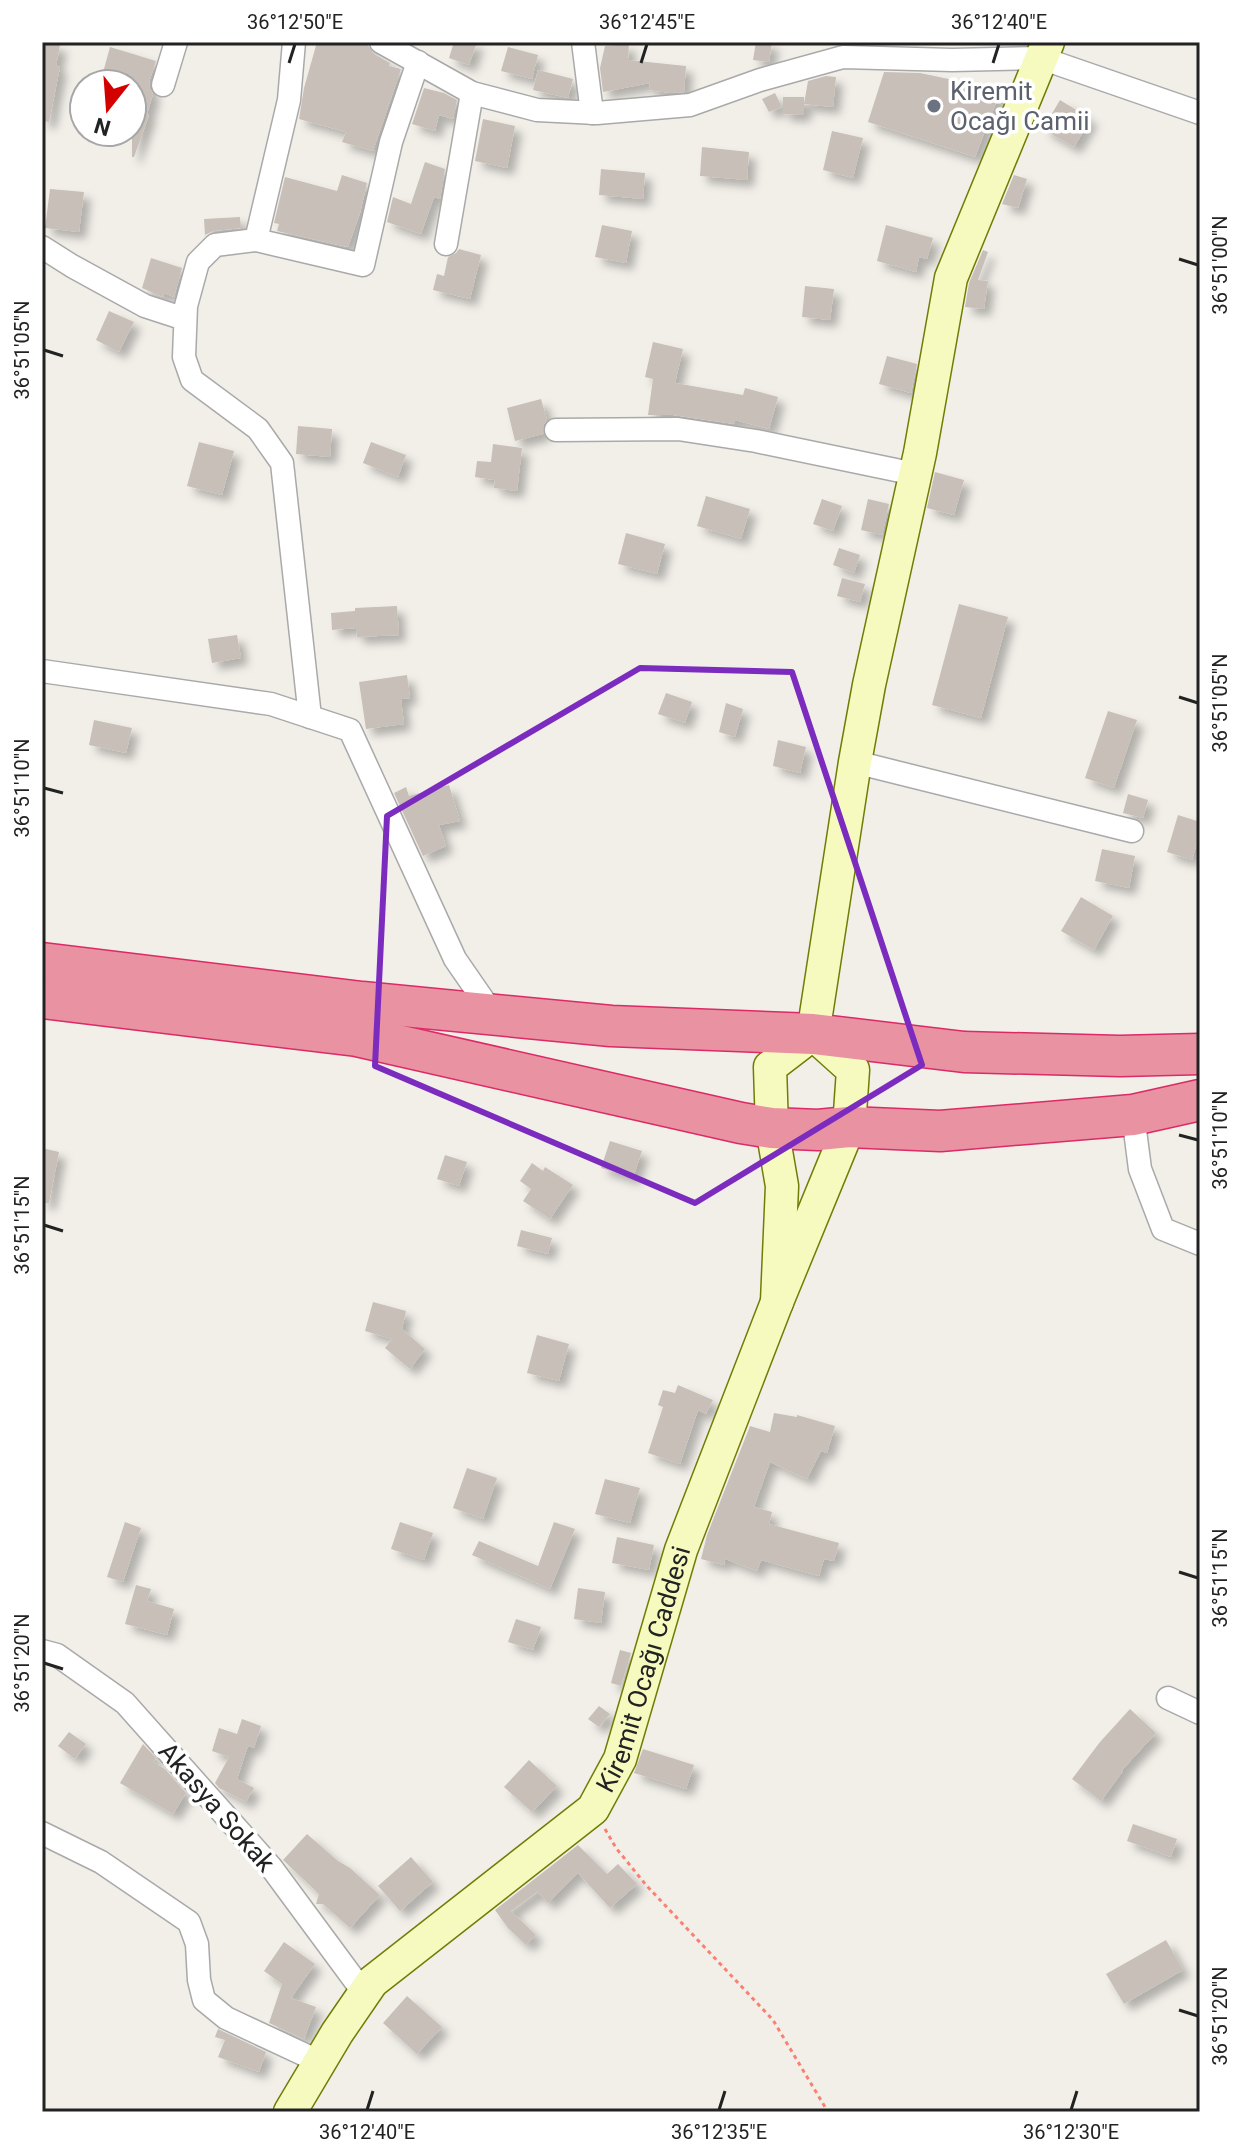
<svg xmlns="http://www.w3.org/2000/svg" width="1242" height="2154" viewBox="0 0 1242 2154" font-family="Roboto,sans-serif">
  <defs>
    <filter id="shadow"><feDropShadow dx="7" dy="7" stdDeviation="4" flood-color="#0004"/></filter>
  </defs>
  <rect width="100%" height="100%" fill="#f2efe9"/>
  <g fill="#c7bfb8" filter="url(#shadow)">
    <path d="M42,42L60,45L56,66L60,67L49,122L42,121Z"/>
    <path d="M317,42H361L367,44L374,54L390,63L389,66L401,69L373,151L342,142L346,132L299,119L304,88Z"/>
    <path d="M454,42H477L469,65L449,58Z"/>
    <path d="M756,42H772L769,62L753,60Z"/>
    <path d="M629,44L628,60L686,66L684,92L671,93L649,90L650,83L603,92L600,68L605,46Z"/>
    <path d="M110,47L156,61L149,82L150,89L153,94L147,114L149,115L134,157H132V84H115L101,80Z"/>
    <path d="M508,47L538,55L532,79L501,71Z"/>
    <path d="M538,70L573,79L568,98L533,90Z"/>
    <path d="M884,72L920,73L1001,90L975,157L868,122Z"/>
    <path d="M826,76L836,77L833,107L804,104L808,81Z"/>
    <path d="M424,88L444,93L457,100L453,119L439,115L435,131L412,124Z"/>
    <path d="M775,93L782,107L769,112L762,99Z"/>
    <path d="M783,97H804V115L783,114Z"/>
    <path d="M1060,100L1091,119L1074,147L1043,129Z"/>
    <path d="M483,119L515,126L507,168L475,161Z"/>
    <path d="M832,131L863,138L853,178L823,170Z"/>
    <path d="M702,147L749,152L747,180L700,176Z"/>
    <path d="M425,162L445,169L440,199L434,197L421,234L387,222L393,197L411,204Z"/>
    <path d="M601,169L645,173L643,199L599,195Z"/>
    <path d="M342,175L367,183L360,213L348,247L277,231L279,224L274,223L285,177L337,191Z"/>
    <path d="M1014,175L1027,179L1018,208L1002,204Z"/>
    <path d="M50,189L84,192L79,232L45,228Z"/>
    <path d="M240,217L241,228L213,231L205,235L204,219Z"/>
    <path d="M602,225L632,231L626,263L595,257Z"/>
    <path d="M886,225L933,238L927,259L919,257L916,272L877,261Z"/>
    <path d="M459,249L481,255L470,299L433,290L437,274L444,276L448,257L456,253Z"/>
    <path d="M983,250L988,252L978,280L988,281L984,309L965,307L969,283Z"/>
    <path d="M151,258L182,268L174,297L164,293L163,297L142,288Z"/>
    <path d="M805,286L834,289L830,320L802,317Z"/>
    <path d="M109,311L134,322L119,352L96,340Z"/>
    <path d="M653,342L683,349L675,383L743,395L745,388L778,397L769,429L735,420V424L673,415H648L653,379L645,377Z"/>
    <path d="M887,356L917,364L911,393L879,384Z"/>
    <path d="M541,399L547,420L544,424L543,434L515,441L507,408Z"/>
    <path d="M298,426L332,429L330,457L296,454Z"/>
    <path d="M199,442L234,451L222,495L187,486Z"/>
    <path d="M371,442L406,455L398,477L363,463Z"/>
    <path d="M493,444L522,448L517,491L494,488L495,480L475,477L477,461L491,462Z"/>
    <path d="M935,472L964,480L954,515L927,508Z"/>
    <path d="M706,496L750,509L741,539L697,526Z"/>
    <path d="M822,499L842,506L833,531L813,524Z"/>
    <path d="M868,499L889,504L882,535L861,530Z"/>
    <path d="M626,533L665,544L657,574L618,564Z"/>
    <path d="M839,548L860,555L854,573L833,565Z"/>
    <path d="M842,578L865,584L860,602L837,596Z"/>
    <path d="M959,604L1008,617L981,718L932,705Z"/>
    <path d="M397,606L399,635L357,637L356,628L332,630L331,613L355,611V608Z"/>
    <path d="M237,635L241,658L212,663L208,639Z"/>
    <path d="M407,675L410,698L401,699L404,724L366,729L359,682Z"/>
    <path d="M666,693L692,702L685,723L658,714Z"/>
    <path d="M726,703L743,709L735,737L719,732Z"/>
    <path d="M1108,711L1137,720L1114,788L1085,778Z"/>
    <path d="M94,720L132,728L126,753L89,745Z"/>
    <path d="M778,740L806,747L800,773L773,766Z"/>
    <path d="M449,785L460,821L439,825L446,846L423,856L394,793L406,787L409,796Z"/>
    <path d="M1128,794L1148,800L1143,818L1123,813Z"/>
    <path d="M1178,815L1200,822V832L1192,860L1167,852Z"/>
    <path d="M1102,849L1135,856L1129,888L1095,881Z"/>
    <path d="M1081,897L1113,916L1094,950L1061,931Z"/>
    <path d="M610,1141L642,1151L633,1178L601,1168Z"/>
    <path d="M42,1148L59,1152L49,1203H42Z"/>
    <path d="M445,1155L467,1162L459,1186L437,1179Z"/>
    <path d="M532,1163L543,1171L545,1167L573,1185L550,1219L523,1201L531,1189L520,1181Z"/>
    <path d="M521,1230L552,1238L548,1254L517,1246Z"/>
    <path d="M373,1302L406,1311L402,1329L425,1349L410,1369L385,1348L392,1339L365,1331Z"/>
    <path d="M537,1335L569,1344L559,1381L527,1373Z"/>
    <path d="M678,1385L713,1400L706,1414L698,1410L680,1464L648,1453L663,1407L658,1405L663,1390L675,1393Z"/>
    <path d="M774,1413L797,1417V1415L835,1426L827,1453L821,1451L807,1479L770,1462L754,1507L772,1512L769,1524L839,1543L834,1561L824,1559L819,1576L761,1560L757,1571L725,1559L724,1565L701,1559L707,1535L750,1426L770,1432Z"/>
    <path d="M467,1468L497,1478L483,1519L453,1508Z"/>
    <path d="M605,1479L640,1488L630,1523L595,1514Z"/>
    <path d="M125,1522L141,1528L123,1582L107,1577Z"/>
    <path d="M400,1522L433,1533L424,1560L391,1549Z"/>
    <path d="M554,1522L575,1529L550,1589L472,1555L479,1541L538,1566Z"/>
    <path d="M617,1537L654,1545L649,1570L612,1563Z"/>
    <path d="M136,1585L151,1589L147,1601L174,1609L167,1635L125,1624Z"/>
    <path d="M578,1588L605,1592L601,1623L574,1619Z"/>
    <path d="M516,1619L541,1627L533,1650L508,1642Z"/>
    <path d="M620,1650L631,1653L621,1686L611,1683Z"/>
    <path d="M599,1706L610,1714L599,1727L588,1719Z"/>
    <path d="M1130,1709L1156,1733L1122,1770L1123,1771L1101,1801L1072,1779L1100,1742Z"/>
    <path d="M242,1719L261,1726L254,1748L248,1746L237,1779L254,1788L246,1802L219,1788L215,1783L229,1757L212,1751L219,1728L237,1734Z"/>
    <path d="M69,1732L86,1744L75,1759L58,1746Z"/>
    <path d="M143,1744L156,1758L153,1762L165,1769L186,1793L173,1814L120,1783Z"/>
    <path d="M643,1749L694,1765L686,1789L634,1773Z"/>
    <path d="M529,1760L557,1786L532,1812L504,1787Z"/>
    <path d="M1133,1824L1177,1839L1171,1857L1127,1841Z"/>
    <path d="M307,1834L338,1861L350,1868L380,1895L350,1928L323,1904H316L319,1894L283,1860Z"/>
    <path d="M578,1845L607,1874L618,1864L637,1884L610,1908L578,1873L548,1903L537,1892L511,1911L536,1935L526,1945L508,1928L495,1910Z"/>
    <path d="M411,1857L433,1882L400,1911L378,1886Z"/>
    <path d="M1166,1940L1183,1970L1124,2004L1106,1974Z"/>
    <path d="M284,1942L315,1964L291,1998L316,2007L304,2039L269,2023L282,1984L264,1971Z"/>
    <path d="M407,1996L442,2027L417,2054L383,2023Z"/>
    <path d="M218,2029L266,2052L259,2072L218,2057L225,2040L215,2037Z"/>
  </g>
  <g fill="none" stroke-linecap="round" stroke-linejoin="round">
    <defs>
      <g id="street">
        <path d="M381,42L472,93L537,110L597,113L690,105L760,80L843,57L952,60L1041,58L1200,113"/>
        <path d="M583,42L592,113"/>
        <path d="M163,85L176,42"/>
        <path d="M256,240L289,100L294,42"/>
        <path d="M446,244L472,93"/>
        <path d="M42,247L72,266L145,306L185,319"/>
        <path d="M556,430L678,429L756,441L915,474"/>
        <path d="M42,671L271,704L350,730L455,959L493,1014"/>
        <path d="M310,717L282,463L258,429L192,380L184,357L186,306L198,262L215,245L256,240L363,265L391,142L418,62"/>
        <path d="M855,762L1132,831"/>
        <path d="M1133,1115L1140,1169L1163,1229L1200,1244"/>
        <path d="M42,1651L57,1655L125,1703L271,1867L364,1993"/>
        <path d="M1168,1698L1200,1713"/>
        <path d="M42,1833L101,1862L189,1922L197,1944L199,1980L204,2000L226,2018L320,2062"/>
      </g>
      <g id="secondary">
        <path d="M777,1302L782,1186L772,1128L770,1067L813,1034L855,762L869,685L920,453L951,278L1048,42"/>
        <path id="s1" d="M290,2112L337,2033L372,1982L593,1809L620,1759L681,1550L777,1302L849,1127L853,1070L813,1034"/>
      </g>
      <g id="highway">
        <path d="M42,963L362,1002L611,1026L813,1034L964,1052L1120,1056L1200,1054"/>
        <path d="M42,998L357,1036L741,1123L772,1128L818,1130L849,1127L940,1131L1133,1115L1200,1100"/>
      </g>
    </defs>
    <use href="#street" stroke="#a9a9a9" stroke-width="25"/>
    <use href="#secondary" stroke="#707d05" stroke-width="35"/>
    <use href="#highway" stroke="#dc2a67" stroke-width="43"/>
    <path stroke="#fa8072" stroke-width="3" stroke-dasharray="4 4" stroke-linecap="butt" d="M605,1829L616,1848L646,1885L773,2020L828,2112"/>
    <use href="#street" stroke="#fff" stroke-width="22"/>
    <use href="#secondary" stroke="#f7fabf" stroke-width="32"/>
    <use href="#highway" stroke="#e892a2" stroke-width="40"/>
  </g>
  <path fill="none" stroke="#7b2cbf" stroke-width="6" stroke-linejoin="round" d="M640,668L792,672L922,1065L695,1203L375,1066L387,816Z"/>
  <path fill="none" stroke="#222" stroke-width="3" d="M289,63L295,44M641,63L647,44M993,63L999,44M1179,259L1198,265M44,350L63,356M1179,697L1198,703M44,788L63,793M1179,1135L1198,1140M44,1225L63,1231M1179,1572L1198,1578M44,1663L63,1669M1179,2010L1198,2016M367,2110L373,2091M719,2110L725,2091M1071,2110L1077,2091"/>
  <circle fill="#6b7280" stroke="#fff" stroke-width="3" cx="934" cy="106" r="8"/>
  <g text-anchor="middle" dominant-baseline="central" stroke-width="7" stroke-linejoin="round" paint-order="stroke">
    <g font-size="26" fill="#5b616d" stroke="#fff" text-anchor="start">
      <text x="950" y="91">Kiremit<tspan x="950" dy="30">Ocağı Camii</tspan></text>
    </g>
    <g font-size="26" fill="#222" stroke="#fff">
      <text stroke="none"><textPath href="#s1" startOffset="584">Kiremit Ocağı Caddesi</textPath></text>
      <text transform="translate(217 1807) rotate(49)">Akasya Sokak</text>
    </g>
  </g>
  <rect width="1242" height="2154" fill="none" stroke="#ffffff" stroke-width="88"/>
  <g transform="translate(108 108) rotate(197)"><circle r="38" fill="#ffffff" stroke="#a7a7a7" stroke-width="2"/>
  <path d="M0-6L14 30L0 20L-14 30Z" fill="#d40000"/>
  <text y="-12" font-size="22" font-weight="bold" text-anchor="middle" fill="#222222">N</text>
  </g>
  <rect x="44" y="44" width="1154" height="2066" fill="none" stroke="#222" stroke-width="3"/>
  <g font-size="20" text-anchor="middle" fill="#222">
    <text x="295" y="29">36°12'50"E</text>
    <text x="647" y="29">36°12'45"E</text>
    <text x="999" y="29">36°12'40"E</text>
    <text transform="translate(1220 265) rotate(-90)" y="7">36°51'00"N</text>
    <text transform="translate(22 350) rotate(-90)" y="7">36°51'05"N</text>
    <text transform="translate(1220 703) rotate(-90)" y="7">36°51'05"N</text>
    <text transform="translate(22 788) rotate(-90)" y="7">36°51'10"N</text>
    <text transform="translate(1220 1140) rotate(-90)" y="7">36°51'10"N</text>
    <text transform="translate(22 1225) rotate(-90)" y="7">36°51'15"N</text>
    <text transform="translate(1220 1578) rotate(-90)" y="7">36°51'15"N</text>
    <text transform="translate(22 1663) rotate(-90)" y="7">36°51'20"N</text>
    <text transform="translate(1220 2016) rotate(-90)" y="7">36°51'20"N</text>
    <text x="367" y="2139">36°12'40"E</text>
    <text x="719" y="2139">36°12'35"E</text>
    <text x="1071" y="2139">36°12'30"E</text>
  </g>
</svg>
